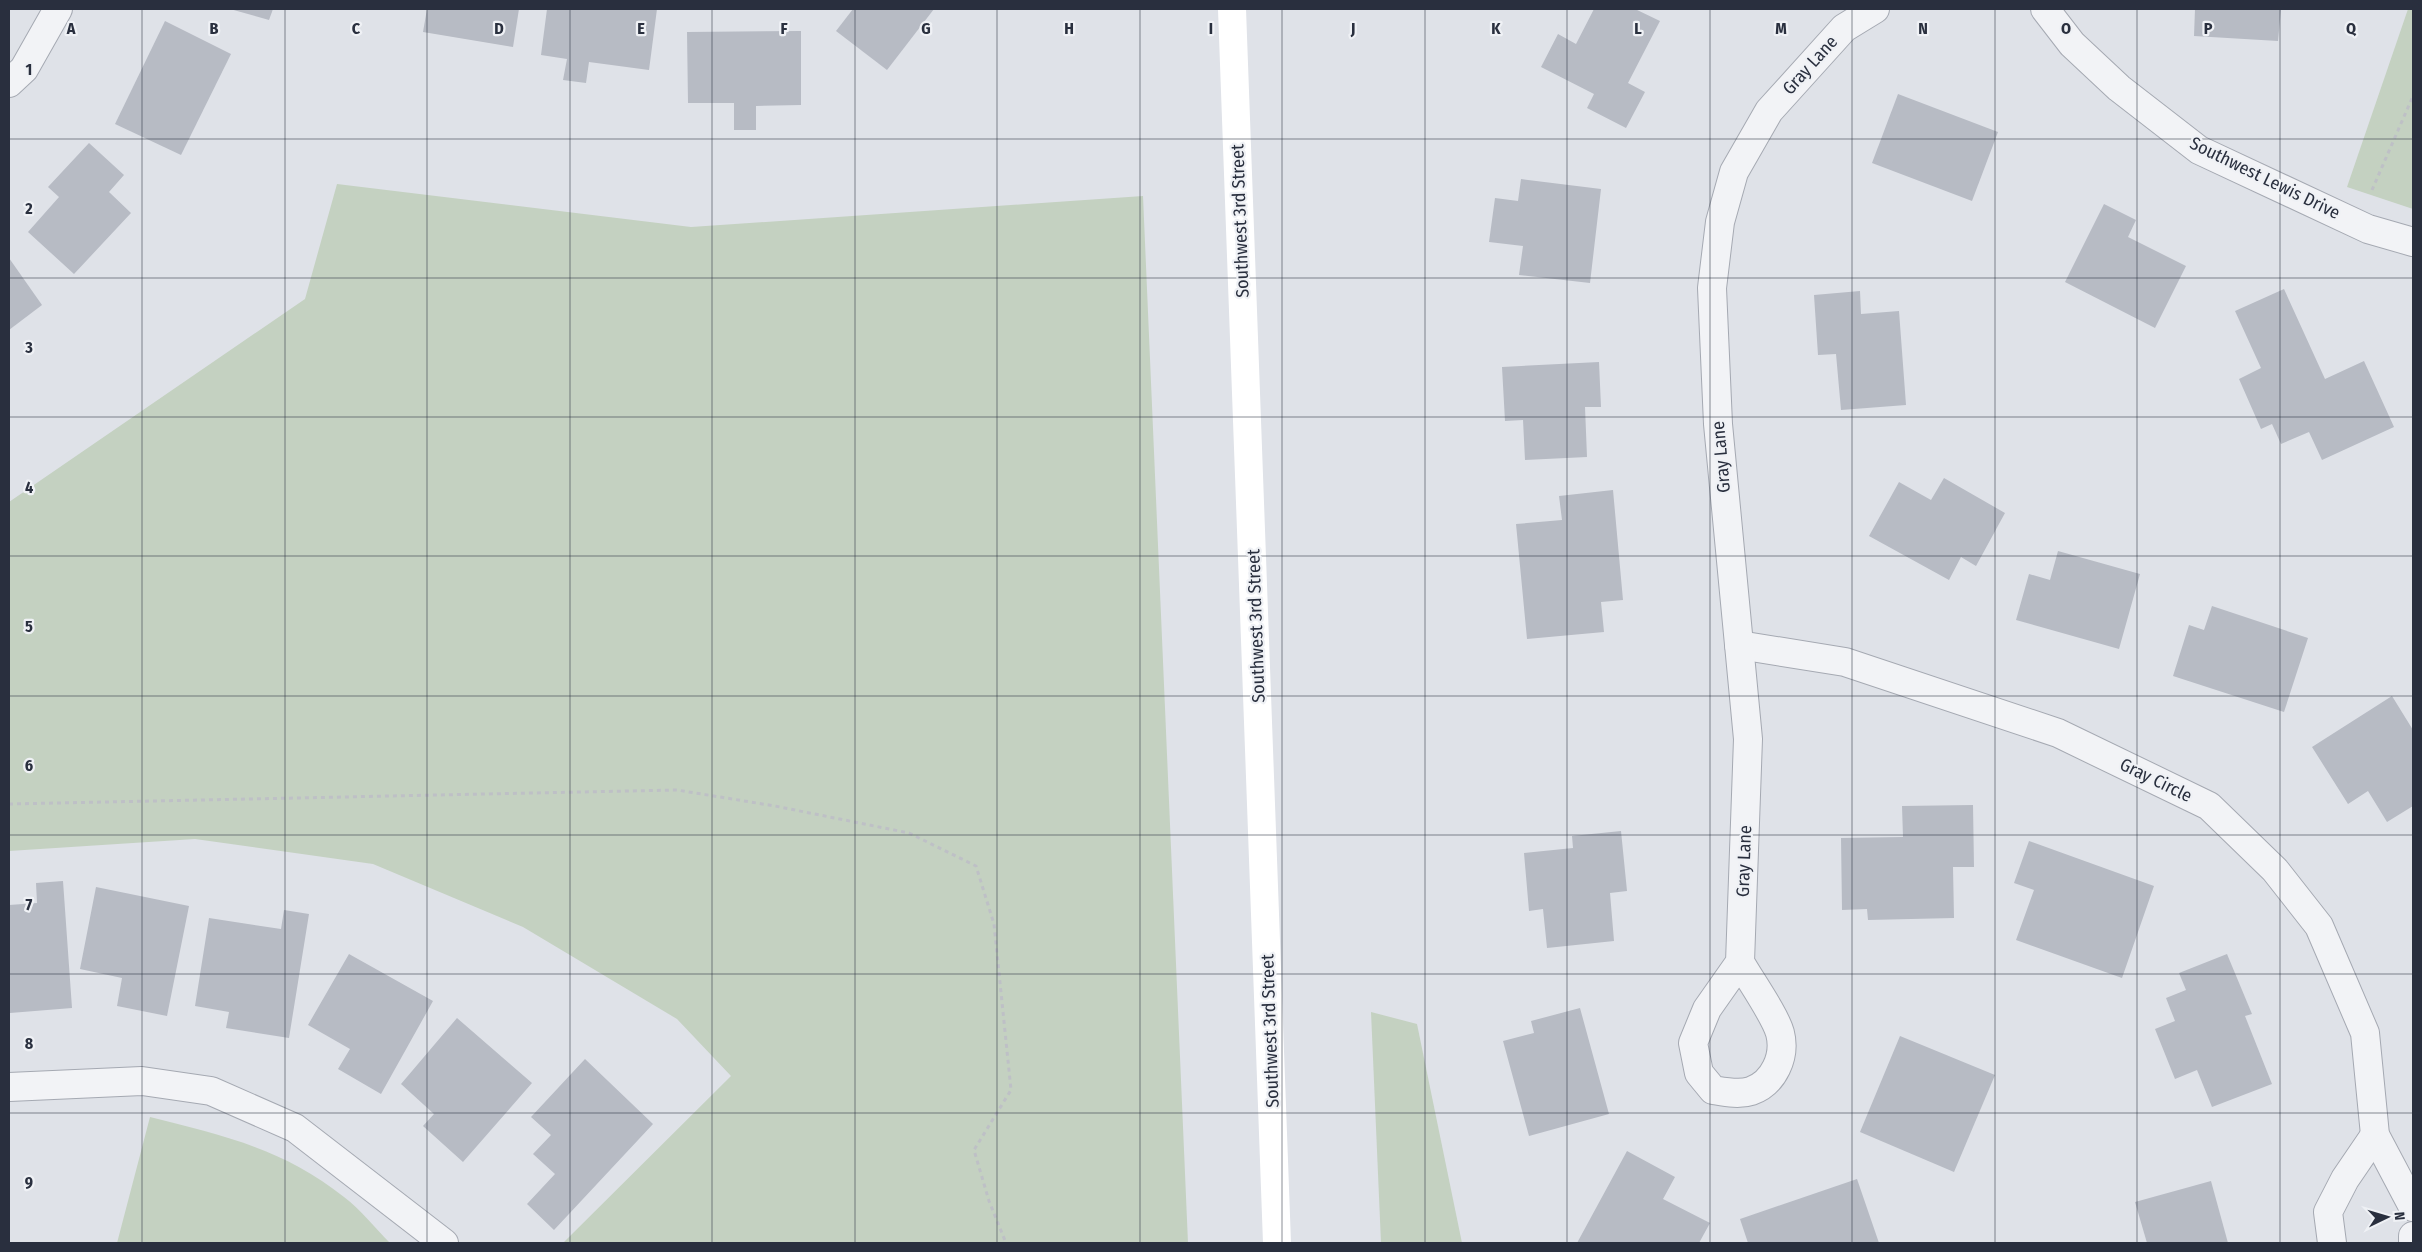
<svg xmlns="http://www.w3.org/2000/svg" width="2422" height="1252" viewBox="0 0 2422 1252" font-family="'Fira Sans Condensed',sans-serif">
  <rect width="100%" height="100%" fill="#dfe2e8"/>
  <g fill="#c4d1c1">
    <path d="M2408,9H2413V209L2347,187Z"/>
    <path d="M337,184L691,227L1143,196L1188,1243H563L731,1076L677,1019L523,927L373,864L195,839L9,851V502L305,299Z"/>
    <path d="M1371,1012L1417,1024L1462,1243H1381Z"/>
    <path d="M150,1117C222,1135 284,1149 344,1197C361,1210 375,1228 390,1243H117Z"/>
  </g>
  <g fill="#b7bbc4">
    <path d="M230,9H273L269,20Z"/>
    <path d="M427,9H519L513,47L423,32Z"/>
    <path d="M547,9H657L649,70L589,62L586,83L563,80L567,59L541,55Z"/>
    <path d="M853,9H934L887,70L836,31Z"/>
    <path d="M1594,9H1635L1660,21L1628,83L1645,92L1626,128L1587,108L1594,94L1541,67L1558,34L1576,44Z"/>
    <path d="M2195,9H2281L2278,41L2194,36Z"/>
    <path d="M165,21L231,54L181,155L115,124Z"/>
    <path d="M801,31V105L756,106V130H734V103H688L687,32Z"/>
    <path d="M1898,94L1998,132L1972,201L1872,163Z"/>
    <path d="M89,143L124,175L109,192L131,213L74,274L28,232L59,197L48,187Z"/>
    <path d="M1521,179L1601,189L1590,283L1519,275L1523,246L1489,242L1495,198L1518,201Z"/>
    <path d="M2104,204L2136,220L2128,237L2186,266L2155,328L2065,282Z"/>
    <path d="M9,258L42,305L9,330Z"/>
    <path d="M2284,289L2325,379L2364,361L2394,427L2322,460L2309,432L2281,444L2272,424L2261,429L2239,379L2261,368L2235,311Z"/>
    <path d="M1860,291L1861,314L1899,311L1906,405L1841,410L1836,354L1818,355L1814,295Z"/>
    <path d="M1599,362L1601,407H1585L1587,457L1525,460L1523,420L1505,421L1502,367Z"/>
    <path d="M1944,478L2005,513L1976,566L1961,557L1949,580L1869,536L1899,482L1931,500Z"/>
    <path d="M1613,490L1623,600L1601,602L1604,632L1527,639L1516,524L1562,520L1559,496Z"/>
    <path d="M2058,551L2140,574L2119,649L2016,620L2029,574L2050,580Z"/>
    <path d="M2212,606L2308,638L2284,712L2173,676L2189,625L2204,630Z"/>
    <path d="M2392,696L2413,730V806L2387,822L2368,791L2348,804L2312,747Z"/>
    <path d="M1973,805L1974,867H1953L1954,918L1868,920L1867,909L1842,910L1841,838L1903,837L1902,806Z"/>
    <path d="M1621,831L1627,891L1610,893L1614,941L1547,948L1543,909L1529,911L1524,853L1573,848L1572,836Z"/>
    <path d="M2029,841L2154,886L2122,978L2016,940L2034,890L2014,883Z"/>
    <path d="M63,881L72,1008L10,1013L9,905L37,903L36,883Z"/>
    <path d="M96,887L189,906L167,1016L117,1006L122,978L80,969Z"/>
    <path d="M284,910L309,914L289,1038L226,1028L229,1012L195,1006L209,918L281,929Z"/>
    <path d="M349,954L433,1001L381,1094L338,1069L350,1049L308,1025Z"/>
    <path d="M2227,954L2252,1014L2245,1016L2272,1084L2212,1107L2197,1070L2175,1079L2155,1029L2175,1021L2166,998L2186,990L2179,973Z"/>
    <path d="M1580,1008L1609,1114L1529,1136L1503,1041L1534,1033L1531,1021Z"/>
    <path d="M457,1018L532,1083L463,1162L423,1126L434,1114L401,1084Z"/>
    <path d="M1900,1036L1995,1075L1954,1172L1860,1132Z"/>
    <path d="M585,1059L653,1124L554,1230L527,1204L555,1174L533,1154L551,1135L531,1117Z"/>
    <path d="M1627,1151L1675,1177L1663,1199L1710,1223L1699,1243H1577Z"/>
    <path d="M1857,1179L1879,1243H1748L1740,1219Z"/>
    <path d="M2211,1181L2228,1243H2147L2135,1202Z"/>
  </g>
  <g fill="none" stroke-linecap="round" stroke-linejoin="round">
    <defs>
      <g id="street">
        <path d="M2045,9L2072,44L2119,88L2199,150L2368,229L2413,242"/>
        <path d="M9,83L24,69L58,9"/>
        <path d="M1739,645L1845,662L2058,733L2209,806L2275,870L2319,926L2365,1033L2375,1135L2413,1207"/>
        <path d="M1740,962C1750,980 1775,1015 1780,1033C1786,1056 1774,1083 1751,1091C1739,1095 1725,1092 1713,1090L1699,1073L1693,1043L1707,1009L1740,962L1748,739L1718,424L1712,288L1720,222L1734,172L1769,111L1844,28L1875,9"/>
        <path d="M9,1087L142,1081L211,1091L295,1128L444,1243"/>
        <path d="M2332,1243L2328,1212L2345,1179L2375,1135"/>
        <path d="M2413,1243V1236"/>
      </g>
    </defs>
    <use href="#street" stroke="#a5a9b2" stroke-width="30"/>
    <g stroke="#bec0c6" stroke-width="3" stroke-dasharray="4 4" stroke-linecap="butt">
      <path d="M2372,190L2413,96"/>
      <path d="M9,804L677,790L775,806L909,833L976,866L994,924L1011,1090L974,1150L989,1201L1006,1243"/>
    </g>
    <use href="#street" stroke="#f2f3f6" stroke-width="28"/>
    <path stroke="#fff" stroke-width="28" d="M1232,9L1277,1243"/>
  </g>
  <path fill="none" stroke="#292f3e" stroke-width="1" stroke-opacity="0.55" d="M142,9V1243M285,9V1243M427,9V1243M570,9V1243M712,9V1243M855,9V1243M997,9V1243M1140,9V1243M1282,9V1243M1425,9V1243M1567,9V1243M1710,9V1243M1852,9V1243M1995,9V1243M2137,9V1243M2280,9V1243M9,139H2413M9,278H2413M9,417H2413M9,556H2413M9,696H2413M9,835H2413M9,974H2413M9,1113H2413"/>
  <g text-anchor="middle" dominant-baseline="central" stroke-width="4.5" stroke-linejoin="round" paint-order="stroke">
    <g font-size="18" fill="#292f3e" stroke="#eff1f5">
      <text transform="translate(1810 65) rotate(-48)">Gray Lane</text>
      <text transform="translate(2265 178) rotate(26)">Southwest Lewis Drive</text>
      <text transform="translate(1240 221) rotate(-92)">Southwest 3rd Street</text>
      <text transform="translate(1721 457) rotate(-95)">Gray Lane</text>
      <text transform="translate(1256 626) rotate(-92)">Southwest 3rd Street</text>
      <text transform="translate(2156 780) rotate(26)">Gray Circle</text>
      <text transform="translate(1744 861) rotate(-88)">Gray Lane</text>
      <text transform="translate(1270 1031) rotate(-92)">Southwest 3rd Street</text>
    </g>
  </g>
  <g font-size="16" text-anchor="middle" font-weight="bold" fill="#292f3e" stroke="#eff1f5" stroke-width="4.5" stroke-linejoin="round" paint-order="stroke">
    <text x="71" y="34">A</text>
    <text x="214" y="34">B</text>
    <text x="356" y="34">C</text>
    <text x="499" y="34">D</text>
    <text x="641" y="34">E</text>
    <text x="784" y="34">F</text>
    <text x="926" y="34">G</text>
    <text x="1069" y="34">H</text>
    <text x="1211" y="34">I</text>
    <text x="1353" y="34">J</text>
    <text x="1496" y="34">K</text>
    <text x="1638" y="34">L</text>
    <text x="1781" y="34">M</text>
    <text x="1923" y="34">N</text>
    <text x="2066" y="34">O</text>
    <text x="2208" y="34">P</text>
    <text x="2351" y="34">Q</text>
    <text x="29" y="75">1</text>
    <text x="29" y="214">2</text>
    <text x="29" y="353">3</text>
    <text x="29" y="493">4</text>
    <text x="29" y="632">5</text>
    <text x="29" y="771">6</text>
    <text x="29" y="910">7</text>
    <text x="29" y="1049">8</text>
    <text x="29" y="1188">9</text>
  </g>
  <rect width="2422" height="1252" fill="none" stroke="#292f3e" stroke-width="20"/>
  <g transform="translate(2387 1217) rotate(85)" stroke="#eff1f5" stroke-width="4" paint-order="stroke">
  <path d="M0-4L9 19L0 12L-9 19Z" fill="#292f3e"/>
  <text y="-8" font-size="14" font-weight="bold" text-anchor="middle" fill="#292f3e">N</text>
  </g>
</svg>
